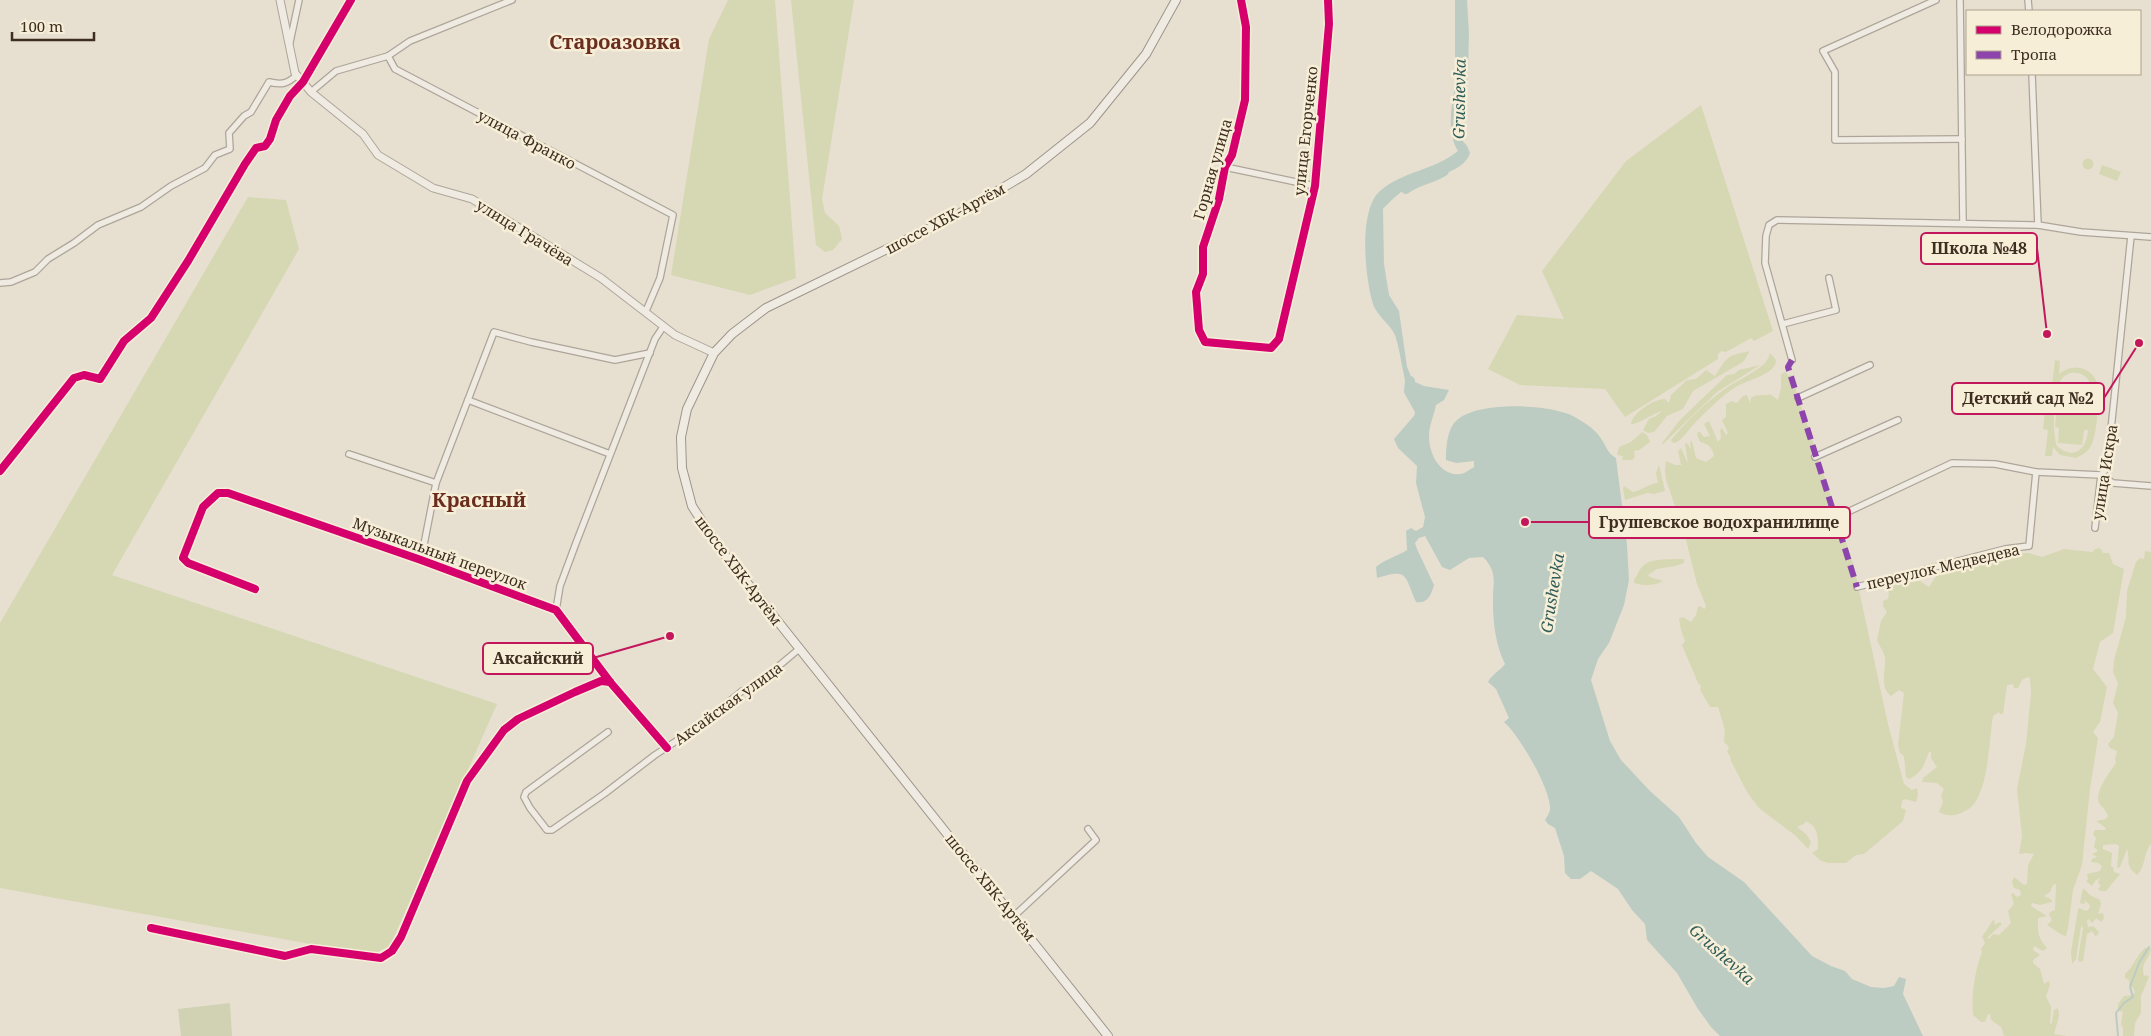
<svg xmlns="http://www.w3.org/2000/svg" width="2151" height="1036" viewBox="0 0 2151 1036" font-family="'Noto Serif',serif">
  <rect width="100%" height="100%" fill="#e7e0d1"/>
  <g fill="#d6d7b3" fill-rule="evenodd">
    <path d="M728,0H775L796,278L750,295L671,275L709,39Z"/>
    <path d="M791,0H854L822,199L825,213L839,226L842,239L833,250L825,252L816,245Z"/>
    <path d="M1701,105L1773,331L1754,341L1751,338L1726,352L1721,351L1718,354V359L1625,417L1605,389L1520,385L1488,369L1517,315L1564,319L1542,271L1626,161Z"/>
    <circle cx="2088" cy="164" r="5.5"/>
    <path d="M2102,165L2121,172L2117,181L2099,174Z"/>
    <path d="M248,197L286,200L299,249L112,575L497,704L390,946L371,955L0,888V623Z"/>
    <path d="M1750,351L1743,362L1693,391L1683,409L1667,416L1654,432L1648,433L1643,430L1649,419L1656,416L1662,411C1654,413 1637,425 1631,424C1632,413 1654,399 1665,399L1669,403L1671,395L1687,380L1696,379L1706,370L1715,376C1728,356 1726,356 1750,351Z"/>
    <path d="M1770,353L1776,360C1776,375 1746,380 1734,388C1719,398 1704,414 1691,427C1686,433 1683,439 1675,443L1672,442L1671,440C1686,422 1703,405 1722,391C1732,383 1763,369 1767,360C1769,358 1769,355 1770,353Z"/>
    <path d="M2055,360L2060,361L2059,374C2070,364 2088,365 2096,380C2101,389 2097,437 2091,446C2088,452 2082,455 2076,458L2060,455L2053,447L2052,456H2045L2048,430L2043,429L2048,385H2052ZM2070,373C2093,370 2093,392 2090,407H2088L2090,393L2059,390L2055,427L2059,428L2058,443L2082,445L2084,430H2088C2087,449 2074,461 2057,446C2052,434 2053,391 2061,380C2063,376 2066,375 2070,373Z"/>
    <path d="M1760,365L1717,392L1663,444L1662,443L1680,420L1727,375L1734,374L1739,370Z"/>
    <path d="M1786,372L1788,376L1791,375L1854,567L1888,724L1904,784L1912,790L1917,788L1918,795L1916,802L1905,799L1902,801L1901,808L1906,810L1903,821L1864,854L1856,855L1846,863H1829L1821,861L1812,853L1818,849C1818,836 1818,827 1806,821L1804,824L1797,827L1806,834L1811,842L1808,849L1796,836L1759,808L1747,792L1731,761L1730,756L1727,752L1729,747L1724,742L1725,730L1718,707H1710L1700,690L1701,686L1698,683C1693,670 1687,658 1682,645L1685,641L1681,630L1679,619L1683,617L1691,622L1696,615L1698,607L1700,606L1705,609L1706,606L1697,584L1684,532L1666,480L1665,470L1666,461L1675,465H1681L1678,451L1681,448L1688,464L1685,443L1688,444L1691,450L1690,442L1692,441L1696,458L1706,462L1714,456C1712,447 1709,444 1700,442L1697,434L1699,431L1704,437L1710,436L1704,424L1709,421L1718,442L1721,438L1720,430L1722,428L1726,435L1728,433L1722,420L1726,417V404L1732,401L1737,403L1743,396L1747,395L1750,403L1751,398C1757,393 1763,397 1770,394L1778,400L1781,388V374Z"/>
    <path d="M1642,432L1647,435L1650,442L1639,450L1634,451L1635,457L1632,460H1622L1623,456L1617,455L1619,447L1631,442Z"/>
    <path d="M1659,465L1665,491L1654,494L1647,493L1625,500L1623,488L1624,486L1633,492C1643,490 1650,483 1658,483L1656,473Z"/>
    <path d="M2100,548L2103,553H2109L2113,564L2124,569L2113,633L2100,642L2093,669L2107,687L2100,722L2093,732L2098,738L2090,789L2082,865L2073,890L2068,928L2066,936L2062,935L2047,925L2052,920L2049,915L2050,912L2055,910L2056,884L2053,885L2050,892L2044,896L2051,899L2052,902L2040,905L2032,903L2031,906L2047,916L2038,918C2038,934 2037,935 2047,948L2043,951L2034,946L2033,950L2040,955L2033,960V963L2040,969L2044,984L2049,981L2050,985L2046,996L2051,1007L2050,1024L2052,1023L2054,1010L2058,1008L2059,1016L2054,1034L2067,1036H2004L2001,1027L1991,1020L1990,1014H1988L1985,1022H1981L1973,1015C1971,994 1975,971 1982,952L1981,949L1985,943L1982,937L1993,920L1995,921L1994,925L2000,922L2002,924L1987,938L1989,939L1993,934L1999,935L2011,923L2008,911L2014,904L2011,894L2013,893L2017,897L2021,895L2020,890L2014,888L2012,882L2014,877L2024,885L2027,884L2028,865L2034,854L2026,853L2019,854L2022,836L2017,789L2026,744L2031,693L2030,678L2027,677L2022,680L2018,688H2014L2013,684L2007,685L2003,714H2000L1999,712L1993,716C1989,740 1989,783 1974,804C1972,807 1968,809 1965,811C1957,816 1947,817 1939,812L1943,802L1941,795L1944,789L1937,783L1922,782L1923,778L1937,767L1931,758V752H1929C1924,765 1923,772 1909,779L1906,777L1904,756L1900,753L1898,745L1904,693L1899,690L1891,696C1879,687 1886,670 1885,658C1884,651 1879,646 1877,640L1881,621L1887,612L1883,606V601L1888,599L1889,594L1887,587L1891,585L1920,581L1929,587L1939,572L1953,568L1958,571L1963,570L1972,563L2018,553H2029L2042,557L2064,549L2092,552L2095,549Z"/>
    <path d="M2145,551L2151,552V844C2143,853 2146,867 2137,875C2124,864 2131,862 2127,849L2120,867L2117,868L2119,846L2116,844L2103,845V849L2112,853L2111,866L2113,867L2114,872L2120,874L2106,891H2101L2098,889L2101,886L2098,883L2100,878L2096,880L2092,886L2086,881L2088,879L2087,874L2100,871L2102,866L2098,863L2091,862L2092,859L2097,857L2092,854L2098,851L2094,847L2096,838L2093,834L2095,830H2105L2106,828L2096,821L2106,819L2108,816C2106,810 2102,807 2099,803C2094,792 2110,772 2116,763L2115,759L2117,751L2110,748L2108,744L2114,737L2118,713L2113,703L2118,683L2113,672L2114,660L2126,617L2127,591L2136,562L2140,558L2144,559Z"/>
    <path d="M1677,559H1684V563L1675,566L1657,569L1648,575L1650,577L1663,581C1656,586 1642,586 1634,583C1634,578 1636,578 1638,573C1646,557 1661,560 1677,559Z"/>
    <path d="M2083,888L2090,895L2100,900L2101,904L2098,914L2103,913L2104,918L2101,922L2096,918L2092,923L2089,919L2087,921L2088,927L2093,926L2099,932L2096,937L2092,931L2087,934L2083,961L2079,962L2078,959L2083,928L2081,926L2076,959L2072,964L2071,952L2078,910L2079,908L2086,911L2089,909L2090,905L2084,900L2085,904L2080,903Z"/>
    <path d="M2145,948H2151C2150,960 2140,961 2144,976L2147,975L2149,977L2141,996V1013L2135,1023L2134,1036H2123V1028L2121,1024L2123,1012L2118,1010V1004L2124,996L2133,995L2135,992L2133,988L2129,985V980L2125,978V974C2134,966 2136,956 2145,948Z"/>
  </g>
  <path fill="#d1d1b3" d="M230,1003L232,1036H181L178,1009Z"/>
  <path fill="#bcccc2" d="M1460,0H1467L1469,33L1468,73L1466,92L1458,112L1457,134L1467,146L1470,153C1463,174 1431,175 1413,184C1402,190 1391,200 1383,209L1384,264L1389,295L1399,311L1407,367L1413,381L1424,386L1449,390L1444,400L1436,405C1434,415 1429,426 1429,436C1429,454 1440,476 1460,474C1465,474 1470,469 1474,467V461L1456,463L1446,460C1446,448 1447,428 1457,420C1479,401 1548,404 1573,416C1582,421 1594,428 1600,437C1606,445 1607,453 1616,458L1627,545L1629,580L1624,605L1609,643L1598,659L1591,680L1610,741L1621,760L1650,791L1679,817L1696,843L1708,857L1744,882L1812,956L1831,966L1845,971L1852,979L1871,987L1884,988L1894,986L1899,977L1906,979L1903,994L1923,1036H1720L1711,1027L1698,1009L1677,973L1647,940L1645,924L1632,910L1618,889L1591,871L1580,879H1571L1565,873L1564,856L1555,828L1548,824L1545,820C1547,817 1550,812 1550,809C1551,789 1519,735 1504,722L1509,718L1496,689L1488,682C1492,674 1499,672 1505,664C1496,646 1493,624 1493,604C1492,584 1499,573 1483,557L1469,558L1450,570L1442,567L1425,536L1419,538L1415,543L1417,549L1434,585C1431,595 1428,604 1416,602C1404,575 1409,568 1377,578L1376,567C1385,559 1396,557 1407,550L1406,531L1411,528L1416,531L1423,527L1425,517L1416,483L1417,466L1398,448L1394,439L1419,410C1416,404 1411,397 1408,390C1402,373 1401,353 1395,335C1390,324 1377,316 1373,304C1365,278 1358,210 1380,191C1403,171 1435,170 1458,151C1442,125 1457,87 1460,59C1462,40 1460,19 1460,0Z"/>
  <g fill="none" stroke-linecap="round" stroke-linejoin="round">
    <path stroke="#bcccc2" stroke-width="2" d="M2118,1036L2116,1013L2124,1003L2133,997L2130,987L2139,963L2149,947"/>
    <g stroke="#bcccc2" stroke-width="10">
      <path d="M1460,71V0"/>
      <path d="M1406,189C1417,180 1432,179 1444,171"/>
      <path d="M1410,381L1409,391L1420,411L1419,424"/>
    </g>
    <defs>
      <g id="minor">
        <path d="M1241,0L1246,27L1245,100L1232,155L1225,167L1219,199L1203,247V274L1196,292L1199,330L1205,342L1271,348L1279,339L1315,186L1329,24L1328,0"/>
        <path d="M1936,0L1823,51L1835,72V140L1962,139"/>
        <path d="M1960,0L1963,223"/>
        <path d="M2028,0L2029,11"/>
        <path d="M290,42L299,0"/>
        <path d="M388,56L395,69L673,215L660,278L646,311"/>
        <path d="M2032,74L2038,225"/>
        <path d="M311,92L336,71L388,56L410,41L512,0"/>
        <path d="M1225,167L1315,186"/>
        <path d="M0,283L11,282L35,272L48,259L74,243L98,225L141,207L171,186L205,168L215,155L230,149L229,133L244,116L251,112L269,82C282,85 287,84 297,75"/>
        <path d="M1783,324L1836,310L1829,278"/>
        <path d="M1792,360L1765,263L1766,236L1769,225L1777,220L2038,225L2081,232L2151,237"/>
        <path d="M1798,398L1870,365"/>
        <path d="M468,400L610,454"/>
        <path d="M349,454L436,483"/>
        <path d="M1815,457L1898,420"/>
        <path d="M0,471L74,378L84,375L100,379L124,341L151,318L188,261L245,164L256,148L265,146L270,139L276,120L290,96L303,82L351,0"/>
        <path d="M1835,518L1952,463L1995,464L2036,472L2101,475L2113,483L2151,486"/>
        <path d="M2095,528L2101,475L2107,468L2131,236"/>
        <path d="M421,560L436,483L494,332L531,342L615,360L650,353"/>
        <path d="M1857,587L2005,549L2029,546L2036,472"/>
        <path d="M255,589L188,563L183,558L203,507L218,493H228L421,560L556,610L610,682L667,748"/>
        <path d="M556,610L560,586L576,543L655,339L663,327"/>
        <path d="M608,732L526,792L524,797L530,808L547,830H552L604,794L655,755L696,728L742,691L750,690L799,649"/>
        <path d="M1014,916L1096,840L1088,829"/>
        <path d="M151,928L285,956L311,949L381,958L392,951L401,937L467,781L504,730L518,719L575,692L601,681L610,682"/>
      </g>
      <path id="tertiary" d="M280,0L295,73L311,92L363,134L378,155L433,188L472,199L601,278L675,335L714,353"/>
      <path id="secondary" d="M1108,1036L717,545L692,506L682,468L681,437L687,409L714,353L732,334L766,308L957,215L1026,174L1090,123L1146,54L1176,0"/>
    </defs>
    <use href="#minor" stroke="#ada599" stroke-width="8"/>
    <use href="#tertiary" stroke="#ada599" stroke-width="9"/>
    <use href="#secondary" stroke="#9c958a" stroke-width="10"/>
    <use href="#minor" stroke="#efebe3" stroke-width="5.5"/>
    <use href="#tertiary" stroke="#efebe3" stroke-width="7"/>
    <use href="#secondary" stroke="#efebe3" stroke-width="8"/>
    <path stroke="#8e44ad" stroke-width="6" stroke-dasharray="12 6" stroke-linecap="butt" d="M1792,360L1788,367L1857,587"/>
    <defs>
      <g id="cycleway">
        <path d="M1241,0L1246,27L1245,100L1232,155L1225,167L1219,199L1203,247V274L1196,292L1199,330L1205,342L1271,348L1279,339L1315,186L1329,24L1328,0"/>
        <path d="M0,471L74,378L84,375L100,379L124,341L151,318L188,261L245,164L256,148L265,146L270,139L276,120L290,96L303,82L351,0"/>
        <path d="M255,589L188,563L183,558L203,507L218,493H228L421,560L556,610L610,682L667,748"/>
        <path d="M151,928L285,956L311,949L381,958L392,951L401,937L467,781L504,730L518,719L575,692L601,681L610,682"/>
      </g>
    </defs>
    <use href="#cycleway" stroke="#f7eed8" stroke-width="11"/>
    <use href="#cycleway" stroke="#d6006c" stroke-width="8"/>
  </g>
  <g text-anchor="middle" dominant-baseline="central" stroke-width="5" stroke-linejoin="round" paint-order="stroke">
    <g font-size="15" fill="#3d2e20" stroke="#f7eed8">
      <text transform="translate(1305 131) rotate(-84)">улица Егорченко</text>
      <text transform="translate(527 139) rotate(28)">улица Франко</text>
      <text transform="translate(1212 169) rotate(-74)">Горная улица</text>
      <text transform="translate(945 218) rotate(-28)">шоссе ХБК-Артём</text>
      <text transform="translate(525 232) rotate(32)">улица Грачёва</text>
      <text transform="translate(2104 472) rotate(-81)">улица Искра</text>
      <text transform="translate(440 553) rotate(20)">Музыкальный переулок</text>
      <text transform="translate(1943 566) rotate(-13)">переулок Медведева</text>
      <text transform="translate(739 570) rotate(53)">шоссе ХБК-Артём</text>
      <text transform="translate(728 703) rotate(-36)">Аксайская улица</text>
      <text transform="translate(991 887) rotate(51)">шоссе ХБК-Артём</text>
    </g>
    <g font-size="16" font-style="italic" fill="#2f5d5a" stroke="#f7eed8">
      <text transform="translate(1459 99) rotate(-89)">Grushevka</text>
      <text transform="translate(1552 593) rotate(-81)">Grushevka</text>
      <text transform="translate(1722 954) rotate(42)">Grushevka</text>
    </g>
    <g font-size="20" font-weight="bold" fill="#6b2e1e" stroke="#f7eed8">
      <text x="615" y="41">Староазовка</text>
      <text x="479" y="499">Красный</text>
    </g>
  </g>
  <path fill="none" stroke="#c2185b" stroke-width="2" d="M2047 334L2037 248M2139 343L2104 398M1525 522L1589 522M670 636L593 658"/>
  <g fill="#c2185b" stroke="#f7eed8" stroke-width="2">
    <circle cx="2047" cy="334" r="5"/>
    <circle cx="2139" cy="343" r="5"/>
    <circle cx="1525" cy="522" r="5"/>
    <circle cx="670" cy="636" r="5"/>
  </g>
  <g fill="#f7eed8" stroke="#c2185b" stroke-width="2">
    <rect x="1921" y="233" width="116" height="31" rx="5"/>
    <rect x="1952" y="383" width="152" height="31" rx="5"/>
    <rect x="1589" y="507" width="261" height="31" rx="5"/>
    <rect x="483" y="643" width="110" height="31" rx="5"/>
  </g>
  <g font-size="16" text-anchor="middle" font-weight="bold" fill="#3d2e20">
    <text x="1979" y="254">Школа №48</text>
    <text x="2028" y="404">Детский сад №2</text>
    <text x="1719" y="528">Грушевское водохранилище</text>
    <text x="538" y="664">Аксайский</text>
  </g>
  <rect x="1966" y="10" width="175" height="65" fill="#f7eed8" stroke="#ada18e"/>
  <rect x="1976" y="26" width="25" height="8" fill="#d6006c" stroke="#ada18e"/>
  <text x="2011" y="35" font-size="15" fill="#3d2e20">Велодорожка</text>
  <rect x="1976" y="51" width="25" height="8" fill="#8e44ad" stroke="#ada18e"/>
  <text x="2011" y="60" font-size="15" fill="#3d2e20">Тропа</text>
  <path d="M12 32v8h82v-8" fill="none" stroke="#3d2e20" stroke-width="2.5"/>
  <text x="20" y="32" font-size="15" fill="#3d2e20" stroke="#f7eed8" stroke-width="4" paint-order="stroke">100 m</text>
</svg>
